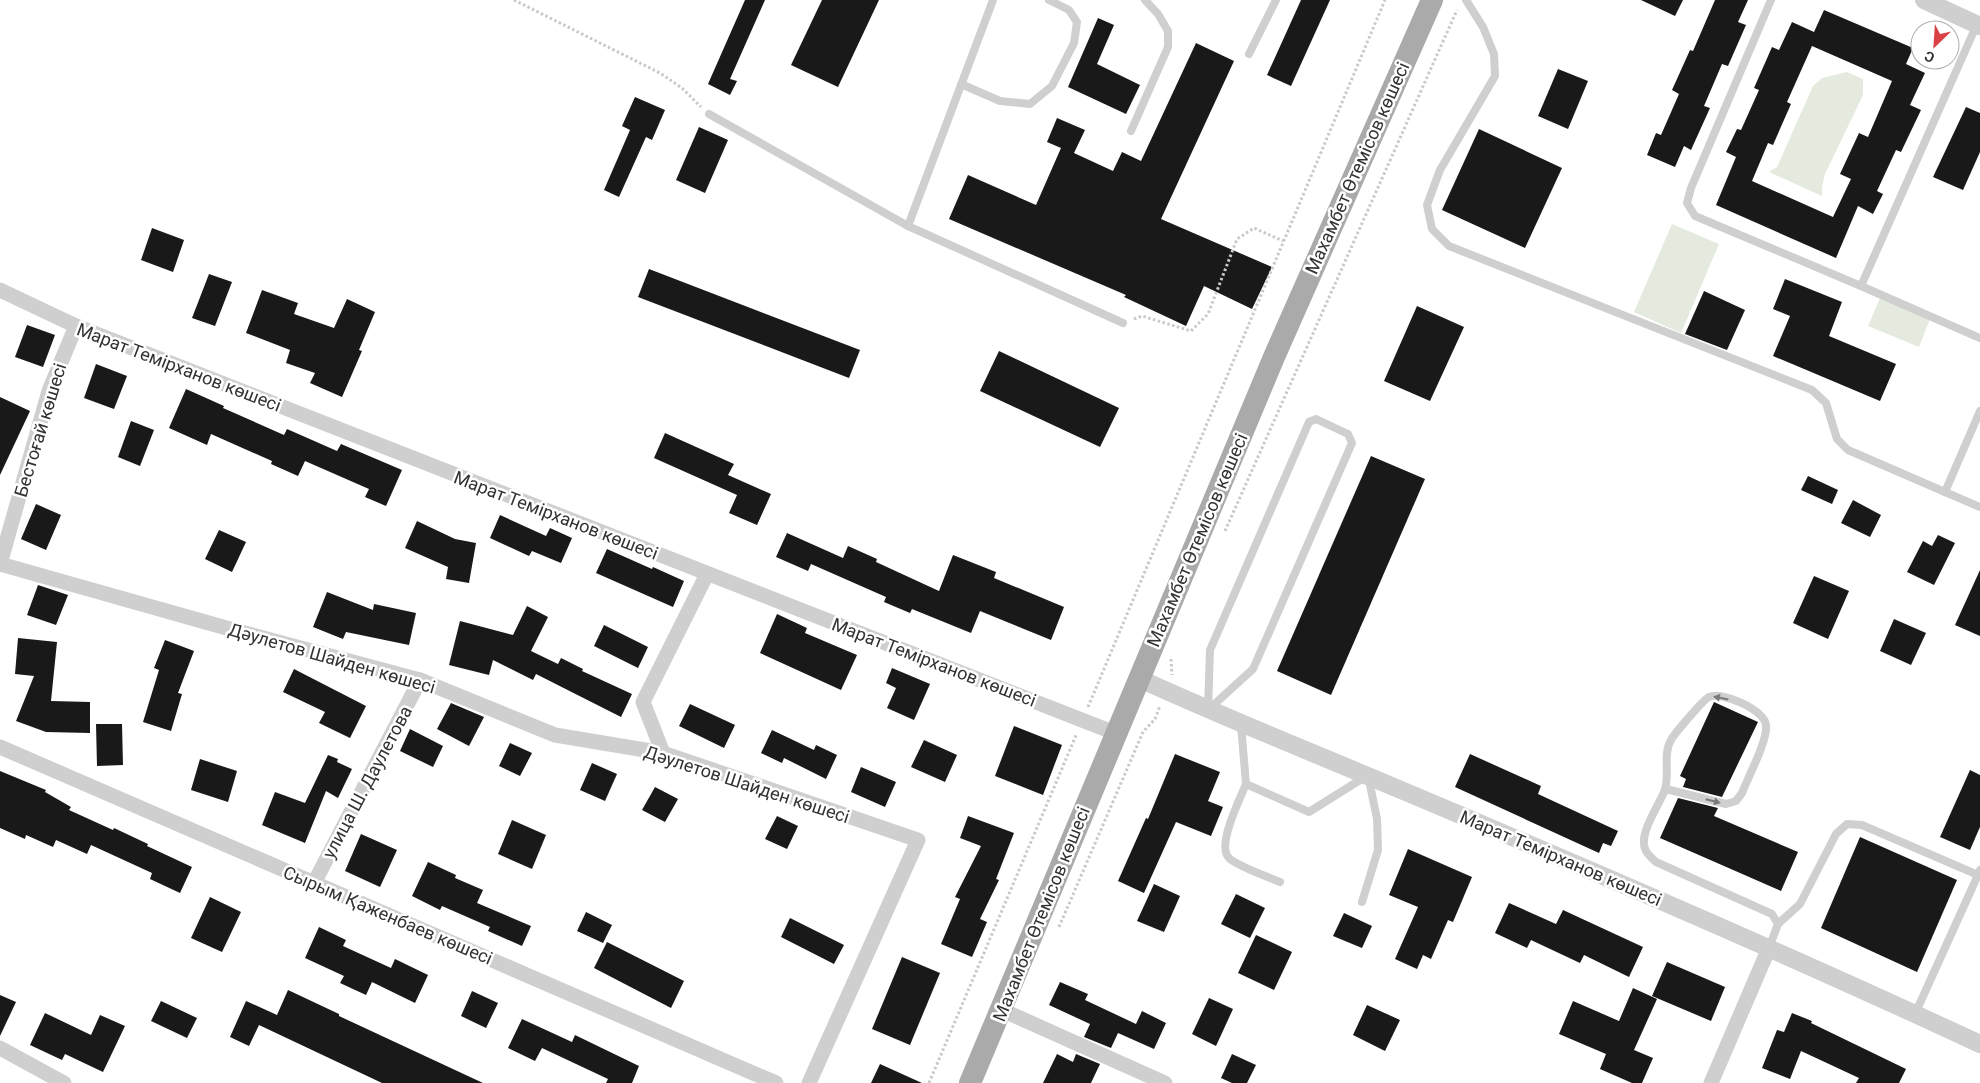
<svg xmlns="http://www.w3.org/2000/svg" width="1980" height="1083" viewBox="0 0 1980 1083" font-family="Roboto,sans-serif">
  <rect width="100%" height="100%" fill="#fff"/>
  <g fill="#e4eade">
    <path d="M1847,72L1863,79V95L1825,174L1822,187V196L1769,172L1777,167L1813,86L1822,78Z"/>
    <path d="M1672,224L1719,244L1681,333L1634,312Z"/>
    <path d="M1880,298L1930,319L1919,347L1868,326Z"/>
  </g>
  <g fill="#191919" fill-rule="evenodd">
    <path d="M745,0H765L730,79L737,81L730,95L708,84Z"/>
    <path d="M822,0H879L838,87L791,65Z"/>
    <path d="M1301,0H1330L1291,86L1267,75Z"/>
    <path d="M1641,0H1683L1675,16Z"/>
    <path d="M1715,0H1748L1738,22L1746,25L1728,66L1722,64L1704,106L1710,108L1691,150L1684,146L1675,167L1647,155L1656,133L1661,135L1679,94L1672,90L1690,50L1693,51Z"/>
    <path d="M1824,10L1913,48L1906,64L1925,73L1910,105L1921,110L1901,152L1896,150L1877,191L1883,194L1873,214L1858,206L1836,258L1716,205L1736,157L1726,152L1737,129L1741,130L1759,90L1754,88L1772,47L1779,50L1792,22L1814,32ZM1812,46L1892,81L1868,137L1859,133L1840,174L1851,179L1833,217L1752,181L1768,143L1773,145L1791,104L1787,102Z"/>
    <path d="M1098,18L1114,25L1097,64L1140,85L1126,114L1068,87Z"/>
    <path d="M1196,43L1234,61L1161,219L1272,267L1252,309L1204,286L1186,326L1124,297L1126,295L949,219L968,175L1036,205L1061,148L1047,142L1057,118L1085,130L1074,153L1113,171L1122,152L1141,161Z"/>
    <path d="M1558,69L1588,81L1568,129L1538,116Z"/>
    <path d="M635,97L665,110L652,140L646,137L619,197L604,190L630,130L622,126Z"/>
    <path d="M1966,107L1980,113V152L1963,190L1933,177Z"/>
    <path d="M699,127L728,140L705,193L676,180Z"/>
    <path d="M1479,129L1562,168L1525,248L1442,210Z"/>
    <path d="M152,228L184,240L173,272L141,260Z"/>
    <path d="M649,269L860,350L849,378L638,297Z"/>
    <path d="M209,274L232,282L215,326L192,318Z"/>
    <path d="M1785,279L1842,302L1829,336L1896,364L1880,401L1773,356L1790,316L1773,309Z"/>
    <path d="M262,290L298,303L294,314L334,328L347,299L375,312L359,350L362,351L342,397L310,383L315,373L286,363L290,350L246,333Z"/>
    <path d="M1704,291L1745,310L1727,350L1685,334Z"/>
    <path d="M1417,306L1464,327L1430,401L1384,381Z"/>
    <path d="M27,325L55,335L43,367L15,357Z"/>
    <path d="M999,351L1119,408L1100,447L980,391Z"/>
    <path d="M96,364L127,376L114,409L84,398Z"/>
    <path d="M186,389L224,406L223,408L284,435L287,429L337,451L341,444L402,470L386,506L365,497L369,489L305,461L298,476L271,464L272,461L211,434L207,445L169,428Z"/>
    <path d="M0,397L30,411L0,475Z"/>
    <path d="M131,421L154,430L140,466L118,457Z"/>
    <path d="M665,433L734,464L728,475L771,494L757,525L729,513L737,495L654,458Z"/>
    <path d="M1371,456L1425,479L1331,695L1277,671Z"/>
    <path d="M1808,476L1838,490L1832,504L1801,490Z"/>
    <path d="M1853,500L1881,515L1870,537L1841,523Z"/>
    <path d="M36,504L61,515L46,550L21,539Z"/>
    <path d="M500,515L546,536L550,528L572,538L561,563L532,551L529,556L490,538Z"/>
    <path d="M417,521L455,539L476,543L469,583L446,579L448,567L405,548Z"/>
    <path d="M219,530L246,542L232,572L205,559Z"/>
    <path d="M787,533L843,558L848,546L877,559L876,562L939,591L953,555L996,572L994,578L1064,607L1051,640L980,611L971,633L912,609L910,613L884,602L886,597L811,564L808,571L776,557Z"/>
    <path d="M1938,535L1955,543L1934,585L1907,572L1923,541L1932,546Z"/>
    <path d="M607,549L652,569L653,567L684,581L673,607L596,573Z"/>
    <path d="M1980,570V636L1955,625Z"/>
    <path d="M1814,576L1849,591L1828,639L1793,623Z"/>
    <path d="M38,585L68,595L56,625L27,615Z"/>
    <path d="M327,592L373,610L374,604L416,613L409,645L346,632L343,639L313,627Z"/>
    <path d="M527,606L548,617L531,651L558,664L561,658L583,669L582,671L632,694L621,717L536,674L533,680L493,660L489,675L449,665L460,621L513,635Z"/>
    <path d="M777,614L807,628L805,633L857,655L841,690L760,653Z"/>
    <path d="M1894,619L1926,633L1911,665L1880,651Z"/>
    <path d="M604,625L648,647L638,668L594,646Z"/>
    <path d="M18,638L57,642L51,701L90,702V733L46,732L16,721L34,676L15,674Z"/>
    <path d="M165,640L194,651L178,693L182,694L171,731L143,722L159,670L154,668Z"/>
    <path d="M892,668L930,684L914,720L887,708L896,688L886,683Z"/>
    <path d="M294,669L366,706L350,738L319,723L325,712L283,692Z"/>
    <path d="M1714,702L1758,722L1722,797L1683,787L1686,779L1680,776Z"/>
    <path d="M451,703L484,717L469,746L437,729Z"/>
    <path d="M690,704L735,725L724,748L679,726Z"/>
    <path d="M96,724H122L123,765L97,766Z"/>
    <path d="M1014,726L1062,745L1043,795L995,776Z"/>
    <path d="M410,729L443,746L433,767L400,751Z"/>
    <path d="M772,730L814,750L816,745L837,755L826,779L784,758L782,763L761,753Z"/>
    <path d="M924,740L957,755L945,782L911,767Z"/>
    <path d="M510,743L532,753L520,776L499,766Z"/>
    <path d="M1175,754L1220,772L1208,801L1223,807L1211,836L1176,822L1144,893L1118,881L1146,818L1148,819Z"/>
    <path d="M1470,754L1541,786L1538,794L1618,831L1611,846L1603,843L1599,853L1455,787Z"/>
    <path d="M328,755L338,759L337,762L352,769L338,798L326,791L305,843L262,825L275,792L305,803Z"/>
    <path d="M200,759L237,771L228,802L191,790Z"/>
    <path d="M592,763L617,774L605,801L580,790Z"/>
    <path d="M861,767L896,782L885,807L851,792Z"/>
    <path d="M1970,770L1980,775V827L1970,850L1940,837Z"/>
    <path d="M0,771L46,790L45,792L71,807L69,810L113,830L114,828L148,844L147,846L192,867L180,893L150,879L152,873L91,845L87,854L56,840L53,847L26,835L25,839L0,828Z"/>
    <path d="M655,787L678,799L665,822L642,810Z"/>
    <path d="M1678,798L1718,808L1714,816L1798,852L1781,891L1660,838Z"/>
    <path d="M777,816L798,826L787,849L765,839Z"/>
    <path d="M968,816L1014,833L996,879L999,880L980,919L987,922L972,957L941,944L960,899L955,897L981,846L960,838Z"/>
    <path d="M512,820L546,835L532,869L498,854Z"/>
    <path d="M361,834L397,850L380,887L345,871Z"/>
    <path d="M1860,837L1957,880L1917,972L1821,928Z"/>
    <path d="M1408,849L1472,877L1453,922L1448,920L1431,959L1423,955L1417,969L1395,959L1418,907L1389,895Z"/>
    <path d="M428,862L456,875L455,878L483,890L477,903L531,926L522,946L488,931L490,927L442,906L440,910L412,896Z"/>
    <path d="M1154,884L1180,896L1164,932L1137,921Z"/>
    <path d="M1236,894L1265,908L1250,938L1221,924Z"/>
    <path d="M210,897L241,912L222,952L191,938Z"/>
    <path d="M1509,903L1556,924L1563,910L1643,947L1629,977L1584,955L1580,963L1531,940L1527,948L1495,933Z"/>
    <path d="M586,912L612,925L603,943L577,931Z"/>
    <path d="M1344,913L1372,926L1362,948L1333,936Z"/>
    <path d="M790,918L844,945L834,964L781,937Z"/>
    <path d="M319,927L346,940L343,946L391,968L395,959L428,975L415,1003L372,982L366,995L340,983L344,976L305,958Z"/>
    <path d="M1256,935L1292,952L1274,990L1238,973Z"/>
    <path d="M607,942L684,981L671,1008L594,968Z"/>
    <path d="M902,957L940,973L910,1045L872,1029Z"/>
    <path d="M1667,962L1725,987L1711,1021L1652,996Z"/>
    <path d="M1060,982L1088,994L1085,1000L1136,1024L1142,1011L1166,1023L1154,1049L1118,1033L1111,1048L1084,1037L1090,1024L1049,1005Z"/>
    <path d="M1633,988L1657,999L1634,1050L1653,1058L1642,1083H1632L1600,1069L1606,1054L1559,1034L1573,1001L1619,1021Z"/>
    <path d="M288,990L339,1014V1016L483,1083H382L259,1025L249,1046L230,1037L246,1001L277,1015Z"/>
    <path d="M472,991L498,1003L486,1028L461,1016Z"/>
    <path d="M0,995L16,1002L0,1036Z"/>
    <path d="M1209,998L1233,1009L1216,1046L1192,1034Z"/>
    <path d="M161,1001L197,1018L187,1038L151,1021Z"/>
    <path d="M1367,1005L1400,1020L1385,1051L1353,1035Z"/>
    <path d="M45,1013L91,1035L100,1015L125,1026L103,1072L65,1054L62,1060L30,1045Z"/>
    <path d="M1792,1013L1812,1021L1811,1023L1906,1069L1899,1083H1856L1859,1078L1801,1051L1790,1079L1762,1068L1777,1030L1784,1032Z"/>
    <path d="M522,1019L572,1042L575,1035L639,1066L632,1083H606L608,1079L542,1048L535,1061L508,1048Z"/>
    <path d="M1057,1054L1073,1062L1076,1054L1100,1064L1091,1083H1043Z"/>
    <path d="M1232,1054L1256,1065L1247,1083H1232L1221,1078Z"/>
    <path d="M880,1064L922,1083H871Z"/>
  </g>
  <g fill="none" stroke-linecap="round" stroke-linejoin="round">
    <g stroke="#c9c9c9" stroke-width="3" stroke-dasharray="2.5 2.5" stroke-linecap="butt">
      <path d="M514,0L660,73L682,88L701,107"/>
      <path d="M1134,319L1142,316L1191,331L1208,314L1237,239L1254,228L1283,241"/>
      <path d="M1225,531L1457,10"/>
      <path d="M1171,659L1172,675"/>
      <path d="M1088,707L1385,0"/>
      <path d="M1059,927L1143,732L1155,719L1160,706"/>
      <path d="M929,1083L1077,733"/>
    </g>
    <g stroke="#cfcfcf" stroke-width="8">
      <path d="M993,0L908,226L1123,323"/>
      <path d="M1466,0L1483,27L1494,54L1495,76L1440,170L1427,205L1432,229L1449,246L1812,390L1826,403L1837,439L1848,450L1945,492"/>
      <path d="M1771,0L1691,188L1687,203L1695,216L1861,286L1977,24"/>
      <path d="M1249,54L1276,0"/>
      <path d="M961,84L1000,101L1030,104L1052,86L1074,43L1077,22L1069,10L1049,0"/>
      <path d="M709,114L908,226"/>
      <path d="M1131,131L1168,47V31L1158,14L1145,0"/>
      <path d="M1861,286L1980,338"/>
      <path d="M1980,411L1945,492L1980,507"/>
      <path d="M1316,419L1348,434L1352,443L1253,669L1208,710L1210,650L1309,422Z"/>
      <path d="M1241,725L1246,784L1309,812L1368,775L1377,819L1378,850L1362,902"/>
      <path d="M1246,784C1240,799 1215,848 1230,859C1242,868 1266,876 1280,882"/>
      <path d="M1666,789L1726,804L1736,801L1742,793C1748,777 1768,740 1766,725C1765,710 1722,691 1709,697C1704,699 1674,734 1671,740C1662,755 1671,776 1664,792C1658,807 1637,836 1646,851C1648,855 1653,859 1656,862L1772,914L1778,924"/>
      <path d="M1769,948L1778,924L1800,904L1836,834L1847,824L1862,825L1978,875L1980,870"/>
      <path d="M1915,1014L1978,875"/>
    </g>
    <g stroke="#cfcfcf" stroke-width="15">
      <path d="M0,290L76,326L1115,733"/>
      <path d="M0,564L230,629L420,680L555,735L663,753L918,840L809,1083"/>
      <path d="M0,564L49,391L76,326"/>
      <path d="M0,747L776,1083"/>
      <path d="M663,753L643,702L707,574"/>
      <path d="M314,883L420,680"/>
      <path d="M1002,1010L1165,1083"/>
      <path d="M0,1048L64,1083"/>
      <path d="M1711,1083L1769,948"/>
    </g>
    <g stroke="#cfcfcf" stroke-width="18">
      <path d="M1924,0L1980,26"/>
      <path d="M1138,678C1225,718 1314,753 1401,790C1596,872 1789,955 1980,1044"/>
    </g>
    <path stroke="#aaa" stroke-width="22" d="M970,1083L1274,357L1432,0"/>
  </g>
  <defs><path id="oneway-solid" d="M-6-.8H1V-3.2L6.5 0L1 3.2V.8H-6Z" transform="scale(1.25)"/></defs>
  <g fill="#797979">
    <use href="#oneway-solid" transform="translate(1721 698) rotate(-169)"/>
    <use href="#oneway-solid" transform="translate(1713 801) rotate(14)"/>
  </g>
  <g text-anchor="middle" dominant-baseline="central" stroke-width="5" stroke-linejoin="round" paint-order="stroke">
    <g font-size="18" fill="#323232" stroke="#fff">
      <text transform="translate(1357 168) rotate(-66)">Махамбет Өтемісов көшесі</text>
      <text transform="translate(179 367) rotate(21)">Марат Темірханов көшесі</text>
      <text transform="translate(40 430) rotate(-73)">Бестоғай көшесі</text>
      <text transform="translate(556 515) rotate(21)">Марат Темірханов көшесі</text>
      <text transform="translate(1197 540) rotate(-67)">Махамбет Өтемісов көшесі</text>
      <text transform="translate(332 658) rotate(16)">Дәулетов Шайден көшесі</text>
      <text transform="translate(934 662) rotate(21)">Марат Темірханов көшесі</text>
      <text transform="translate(367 782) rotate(-62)">улица Ш. Даулетова</text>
      <text transform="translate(747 784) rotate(18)">Дәулетов Шайден көшесі</text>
      <text transform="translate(1561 858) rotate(23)">Марат Темірханов көшесі</text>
      <text transform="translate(1041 914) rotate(-68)">Махамбет Өтемісов көшесі</text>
      <text transform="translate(388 915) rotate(23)">Сырым Қаженбаев көшесі</text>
    </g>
  </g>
  <g transform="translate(1935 45) rotate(205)"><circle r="24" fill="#ffffff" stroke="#adadad"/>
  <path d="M0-4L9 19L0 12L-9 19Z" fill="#da4246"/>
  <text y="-8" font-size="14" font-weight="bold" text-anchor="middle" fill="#323232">С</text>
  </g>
</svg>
